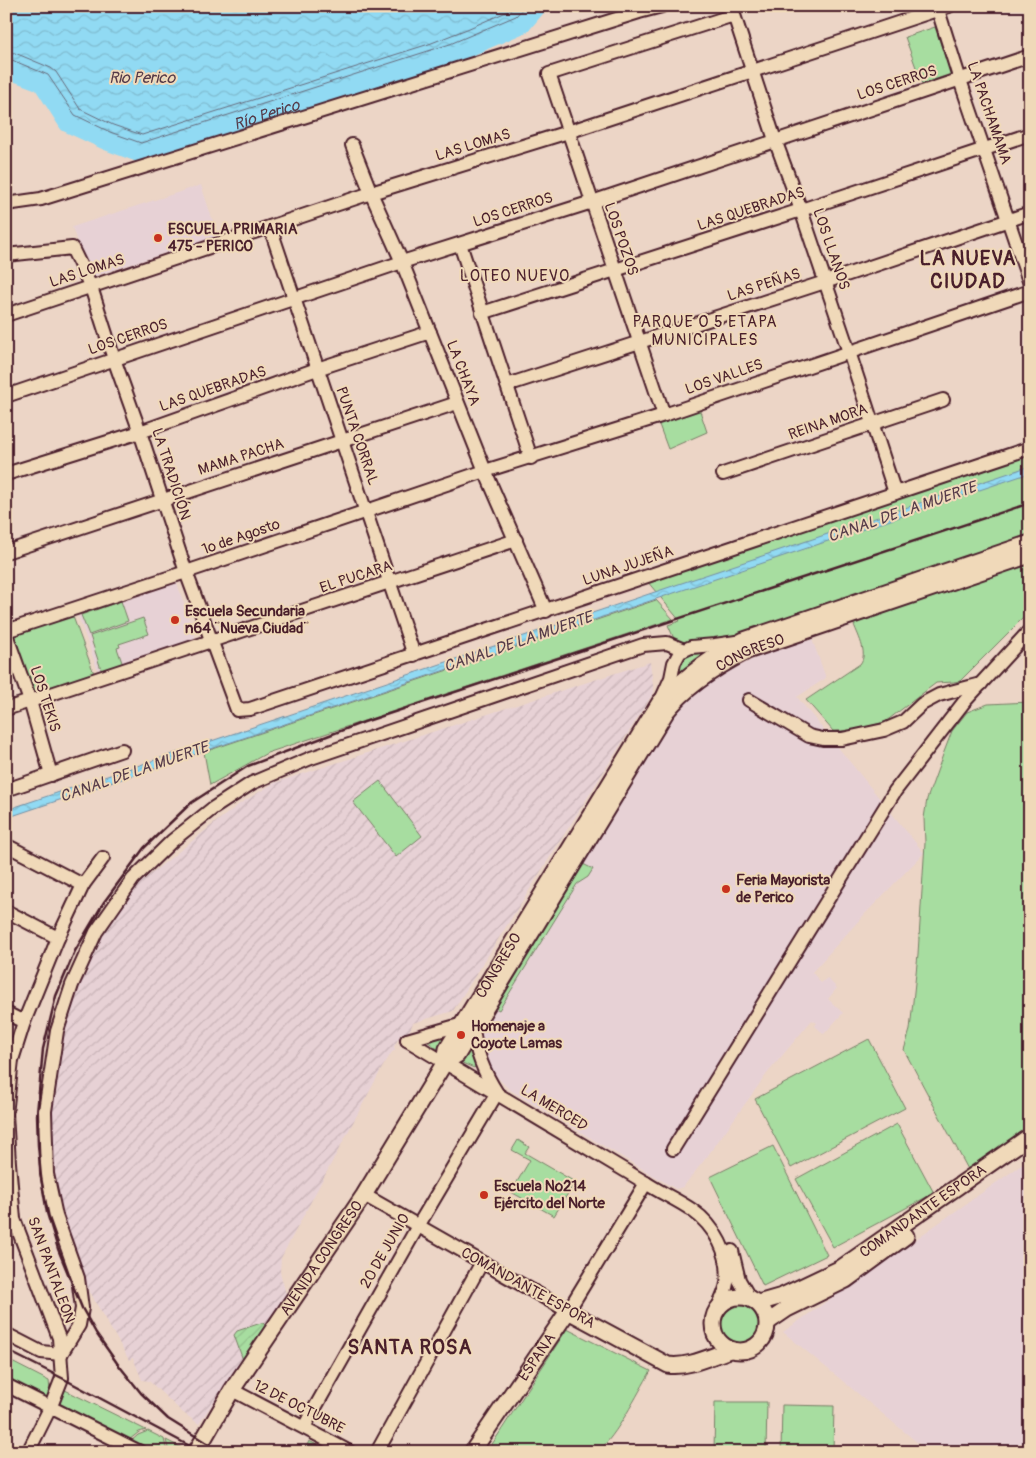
<svg xmlns="http://www.w3.org/2000/svg" width="1036" height="1458" viewBox="0 0 1036 1458" font-family="Pangolin,sans-serif">
  <defs>
    <pattern id="industrial-furrows" width="10" height="10" patternUnits="userSpaceOnUse" patternTransform="scale(1.25)"><rect width="10" height="10" fill="#e7d1d5"/><path d="M-1 1l2-2M0 10L10 0M9 11l2-2" fill="none" stroke="#c8b3b7"/></pattern>
    <pattern id="garden-furrows" width="10" height="10" patternUnits="userSpaceOnUse" patternTransform="scale(1.25)"><rect width="10" height="10" fill="#a7dda0"/><path d="M-1 1l2-2M0 10L10 0M9 11l2-2" fill="none" stroke="#91bd8a"/></pattern>
    <pattern id="water-waves" width="16" height="10" patternUnits="userSpaceOnUse" patternTransform="scale(1.25)"><rect width="16" height="10" fill="#91daf3"/><path d="M0 5q4-4 8 0t8 0" fill="none" stroke="#7fbbd0"/></pattern>
  </defs>
  <rect width="100%" height="100%" fill="#ecd5c6"/>
  <filter id="ink" filterUnits="userSpaceOnUse"><feTurbulence type="fractalNoise" baseFrequency=".02" numOctaves="2"/><feDisplacementMap in="SourceGraphic" scale="10" xChannelSelector="R" yChannelSelector="G"/><feConvolveMatrix kernelMatrix="1 2 1 2 8 2 1 2 1" color-interpolation-filters="sRGB"/></filter>
  <g filter="url(#ink)">
    <g fill="#e7d1d5">
      <path d="M201,185L218,236L89,278L72,227Z"/>
      <path d="M177,583L197,643L100,677L78,616Z"/>
      <path d="M812,639L826,678L797,697L924,853L863,916L812,972L821,983L827,978L837,988L828,999L843,1013L824,1034L815,1026L817,1023L812,1020L766,1075L706,1158L683,1187L676,1189L510,1090L498,1078L490,1067L484,1053L481,1040V1028L674,711L687,698L718,677L751,660L782,648Z"/>
      <path d="M1030,1159V1452H929L783,1332Z"/>
    </g>
    <path fill="url(#industrial-furrows)" d="M650,662L654,692L453,1011L413,1023L409,1032L401,1034L394,1047L396,1050L392,1052L382,1068L281,1258L280,1272L286,1294L199,1424L182,1412L149,1381L142,1380L133,1358L129,1360L89,1291L67,1232L56,1184L52,1147L53,1109L55,1084L62,1039L75,995L84,971L109,924L138,884L216,822L241,803L274,783Z"/>
    <g fill="#a7dda0" stroke="#787e66">
      <path d="M935,27L951,74L922,84L905,37Z"/>
      <path d="M699,408L707,432L668,449L658,422Z"/>
      <path d="M1030,453V540L741,639L679,650L668,625L680,621L647,581Z"/>
      <path d="M1030,564V611L960,681C951,683 945,682 936,683L885,722L855,730L833,731L806,700L860,664C869,653 857,634 853,622Z"/>
      <path d="M656,600L673,619L267,753L210,785L204,752Z"/>
      <path d="M121,601L128,621L89,635L81,615Z"/>
      <path d="M72,614L96,679L34,701L11,636Z"/>
      <path d="M143,618L149,634L119,644L120,647L117,648L124,668L103,675L90,636Z"/>
      <path d="M706,652L677,676L678,663L687,654Z"/>
      <path d="M1030,702V1131L970,1173L904,1050L910,1030L918,954L925,843L924,818L927,799L944,752L952,731L967,712L988,704Z"/>
      <path d="M380,781L422,836L396,857L353,802Z"/>
      <path d="M579,862L593,869L588,877L577,884L499,1010L493,1007Z"/>
      <path d="M451,1033L442,1049L439,1050L427,1041V1040Z"/>
      <path d="M869,1039L905,1108L791,1168L755,1099Z"/>
      <path d="M469,1043L476,1066L474,1068L460,1062L459,1059Z"/>
      <path d="M897,1124L934,1193L833,1247L796,1179Z"/>
      <path d="M518,1140L529,1147L525,1153L575,1182L554,1216L511,1192L530,1160L512,1150Z"/>
      <path d="M773,1146L827,1255L763,1286L710,1177Z"/>
      <circle cx="739" cy="1323" r="23"/>
      <path d="M567,1329L651,1371C637,1394 617,1436 597,1452H487Z"/>
      <path d="M6,1359L49,1381L50,1390L48,1397L6,1378Z"/>
      <path d="M59,1387L146,1430L139,1432L129,1440L57,1403Z"/>
      <path d="M715,1402H767L766,1452H714Z"/>
      <path d="M782,1405L834,1406L833,1452H781Z"/>
      <path d="M148,1431L164,1439L167,1452H149L130,1442L138,1435Z"/>
      <path d="M166,1440L186,1450L185,1452H169Z"/>
      <path d="M309,1441L331,1452H304Z"/>
    </g>
    <path fill="url(#garden-furrows)" stroke="#787e66" d="M261,1323H263L266,1326L243,1360L234,1335L237,1331Z"/>
    <g fill="url(#water-waves)" stroke="#758fa3">
      <path d="M6,6H539L523,25L454,55L141,155L106,142L67,124L41,83L6,70Z"/>
      <path d="M1030,466V473L6,818V810Z"/>
    </g>
    <g fill="none" stroke-linecap="round" stroke-linejoin="round">
      <g stroke="#666a7b" stroke-width="1">
        <path d="M6,52L15,53L51,68L56,72L80,109L113,125L142,135L429,44L467,29L511,10L515,6"/>
        <path d="M6,60H12L48,75L75,115L110,132L141,143L450,44L516,16L525,6"/>
        <path d="M6,66L44,80L71,120L108,138L141,149L452,50L520,21L533,6"/>
      </g>
      <path stroke="#91daf3" stroke-width="16" id="s1" d="M6,70L41,83L67,124L106,142L141,155L454,55L523,25L539,6"/>
      <defs>
        <g id="minor">
          <path d="M938,10L960,80L1030,284"/>
          <path d="M734,15L775,140L801,210L849,352L895,493"/>
          <path d="M352,145L371,193L402,262L485,471L546,611"/>
          <path d="M6,204L41,199L639,12L662,6"/>
          <path d="M270,227L414,655"/>
          <path d="M460,244L531,458"/>
          <path d="M6,255L72,248L91,287L114,359L140,432L186,572L237,710L250,709L1030,448"/>
          <path d="M482,313L801,210L1030,134"/>
          <path d="M6,315L371,193L568,132L949,6"/>
          <path d="M507,385L825,282L1030,213"/>
          <path d="M6,396L402,262L592,202L1030,56"/>
          <path d="M664,415L549,74L734,15"/>
          <path d="M6,474L140,432L317,369L430,332"/>
          <path d="M723,474L943,400"/>
          <path d="M6,552L457,403"/>
          <path d="M6,631L186,572L485,471L664,415L1030,291"/>
          <path d="M6,634L30,701L51,775"/>
          <path d="M662,698L671,678L674,663L680,652L691,647L715,645L736,642"/>
          <path d="M749,700L809,736L823,739H842L884,730L903,722L922,704L939,695L981,684"/>
          <path d="M6,709L516,540"/>
          <path d="M6,790L122,750"/>
          <path d="M6,845L83,885"/>
          <path d="M6,911L58,938"/>
          <path d="M6,1013L24,1022"/>
          <path d="M407,1040L646,1183C661,1193 678,1200 692,1210C715,1226 731,1255 727,1283C726,1291 722,1298 719,1305"/>
          <path d="M407,1040L463,1024"/>
          <path d="M673,1149L895,791L964,702L1030,630"/>
          <path d="M364,1195L568,1311L646,1183"/>
          <path d="M732,1251L739,1280L749,1297"/>
          <path d="M6,1334L41,1352L61,1354"/>
          <path d="M61,1354L79,1325L82,1308L78,1278L56,1216L47,1174L45,1111L57,1031L72,985L96,932L133,879L172,841L212,809L252,783L311,758L643,645L667,643L684,650"/>
          <path d="M6,1385L140,1452"/>
          <path d="M232,1390L350,1452"/>
          <path d="M304,1427L418,1226L497,1093C484,1073 476,1054 473,1029"/>
          <path d="M28,1452L51,1406L62,1378L59,1338L14,1219L9,1163L6,1114L12,1060L24,1022L58,938L83,885L103,858"/>
          <path d="M377,1452L482,1262"/>
        </g>
        <g id="major">
          <path id="s2" d="M445,1062L457,1055L666,712C686,686 718,666 747,651L1030,555"/>
          <circle cx="740" cy="1324" r="27"/>
          <path id="s3" d="M758,1303L782,1296L841,1268L1030,1136"/>
          <path d="M768,1322L787,1309L846,1280L906,1236"/>
          <path id="s4" d="M196,1452L232,1390L364,1195L445,1062L447,1049L660,702C685,677 712,656 744,640L1030,543"/>
          <path id="s5" d="M472,1452L568,1311L668,1365C688,1368 711,1356 730,1350"/>
        </g>
      </defs>
      <use href="#minor" stroke="#4a1f2b" stroke-width="16"/>
      <use href="#major" stroke="#4a1f2b" stroke-width="19"/>
      <use href="#minor" stroke="#f0d9b9" stroke-width="12"/>
      <use href="#major" stroke="#f0d9b9" stroke-width="15"/>
      <g stroke="#4a1f2b" stroke-width="2.5">
        <path d="M6,1350L62,1378L201,1452"/>
        <path d="M221,1452L168,1419L141,1393L117,1363L96,1333L82,1308L58,1249L47,1213L41,1177L38,1145L37,1113L43,1049L56,996L75,951L104,902L144,848L191,803L248,766L364,722L1030,503"/>
      </g>
    </g>
  </g>
  <g fill="#c8321e" stroke="#f0d9b9" stroke-width="2">
    <circle cx="158" cy="238" r="5"/>
    <circle cx="175" cy="620" r="5"/>
    <circle cx="726" cy="889" r="5"/>
    <circle cx="461" cy="1035" r="5"/>
    <circle cx="484" cy="1195" r="5"/>
  </g>
  <g text-anchor="middle" dominant-baseline="central" stroke-width="4" stroke-linejoin="round" paint-order="stroke">
    <g font-size="15" fill="#4a1f2b" stroke="#f0d9b9">
      <text transform="translate(897 83) rotate(-18)">LOS CERROS</text>
      <text transform="translate(989 113) rotate(71)">LA PACHAMAMA</text>
      <text transform="translate(473 145) rotate(-17)">LAS LOMAS</text>
      <text transform="translate(751 209) rotate(-18)">LAS QUEBRADAS</text>
      <text transform="translate(513 210) rotate(-18)">LOS CERROS</text>
      <text transform="translate(621 239) rotate(71)">LOS POZOS</text>
      <text transform="translate(831 249) rotate(71)">LOS LLANOS</text>
      <text transform="translate(87 271) rotate(-18)">LAS LOMAS</text>
      <text transform="translate(764 285) rotate(-18)">LAS PEÑAS</text>
      <text transform="translate(128 337) rotate(-19)">LOS CERROS</text>
      <text transform="translate(463 373) rotate(69)">LA CHAYA</text>
      <text transform="translate(724 377) rotate(-19)">LOS VALLES</text>
      <text transform="translate(213 389) rotate(-19)">LAS QUEBRADAS</text>
      <text transform="translate(828 422) rotate(-19)">REINA MORA</text>
      <text transform="translate(357 436) rotate(71)">PUNTA CORRAL</text>
      <text transform="translate(241 457) rotate(-18)">MAMA PACHA</text>
      <text transform="translate(171 474) rotate(72)">LA TRADICIÓN</text>
      <text transform="translate(241 537) rotate(-19)">1º de Agosto</text>
      <text transform="translate(628 566) rotate(-19)">LUNA JUJEÑA</text>
      <text transform="translate(356 577) rotate(-18)">EL PUCARA</text>
      <text stroke="none"><textPath href="#s2" startOffset="520">CONGRESO</textPath></text>
      <text transform="translate(45 699) rotate(72)">LOS TEKIS</text>
      <text stroke="none"><textPath href="#s4" startOffset="574">CONGRESO</textPath></text>
      <text transform="translate(554 1108) rotate(31)">LA MERCED</text>
      <text stroke="none"><textPath href="#s3" startOffset="190">COMANDANTE ESPORA</textPath></text>
      <text transform="translate(385 1251) rotate(-60)">20 DE JUNIO</text>
      <text stroke="none"><textPath href="#s4" startOffset="231">AVENIDA CONGRESO</textPath></text>
      <text transform="translate(51 1270) rotate(70)">SAN PANTALEON</text>
      <text transform="translate(528 1288) rotate(29)">COMANDANTE ESPORA</text>
      <text stroke="none"><textPath href="#s5" startOffset="115">ESPAÑA</textPath></text>
      <text transform="translate(299 1407) rotate(27)">12 DE OCTUBRE</text>
    </g>
    <g font-size="15" font-weight="bold" fill="#4a1f2b" stroke="#f0d9b9" text-anchor="start">
      <text x="168" y="229">ESCUELA PRIMARIA<tspan x="168" dy="17">475 - PERICO</tspan></text>
      <text x="185" y="611">Escuela Secundaria<tspan x="185" dy="17">n64 ¨Nueva Ciudad¨</tspan></text>
      <text x="736" y="880">Feria Mayorista<tspan x="736" dy="17">de Perico</tspan></text>
      <text x="471" y="1026">Homenaje a<tspan x="471" dy="17">Coyote Lamas</tspan></text>
      <text x="494" y="1186">Escuela Nº214<tspan x="494" dy="17">Ejército del Norte</tspan></text>
    </g>
    <g font-size="16" font-style="italic" fill="#553b49" stroke="#f0d9b9">
      <text x="142" y="78">Rio Perico</text>
      <text stroke="none"><textPath href="#s1" startOffset="298">Río Perico</textPath></text>
      <text transform="translate(902 512) rotate(-19)">CANAL DE LA MUERTE</text>
      <text transform="translate(518 642) rotate(-19)">CANAL DE LA MUERTE</text>
      <text transform="translate(134 772) rotate(-19)">CANAL DE LA MUERTE</text>
    </g>
    <g font-size="16" letter-spacing="1" fill="#4a1f2b" stroke="#f0d9b9">
      <text x="515" y="276">LOTEO NUEVO</text>
      <text x="705" y="322">PARQUE O 5 ETAPA<tspan x="705" dy="18">MUNICIPALES</tspan></text>
    </g>
    <g font-size="20" font-weight="bold" letter-spacing="1" fill="#4a1f2b" stroke="#f0d9b9">
      <text x="968" y="258">LA NUEVA<tspan x="968" dy="23">CIUDAD</tspan></text>
      <text x="410" y="1347">SANTA ROSA</text>
    </g>
  </g>
  <rect width="1036" height="1458" fill="none" stroke="#f0d9b9" stroke-width="25"/>
  <rect x="12" y="12" width="1011" height="1433" fill="none" stroke="#4a1f2b" stroke-width="2" filter="url(#ink)"/>
</svg>
